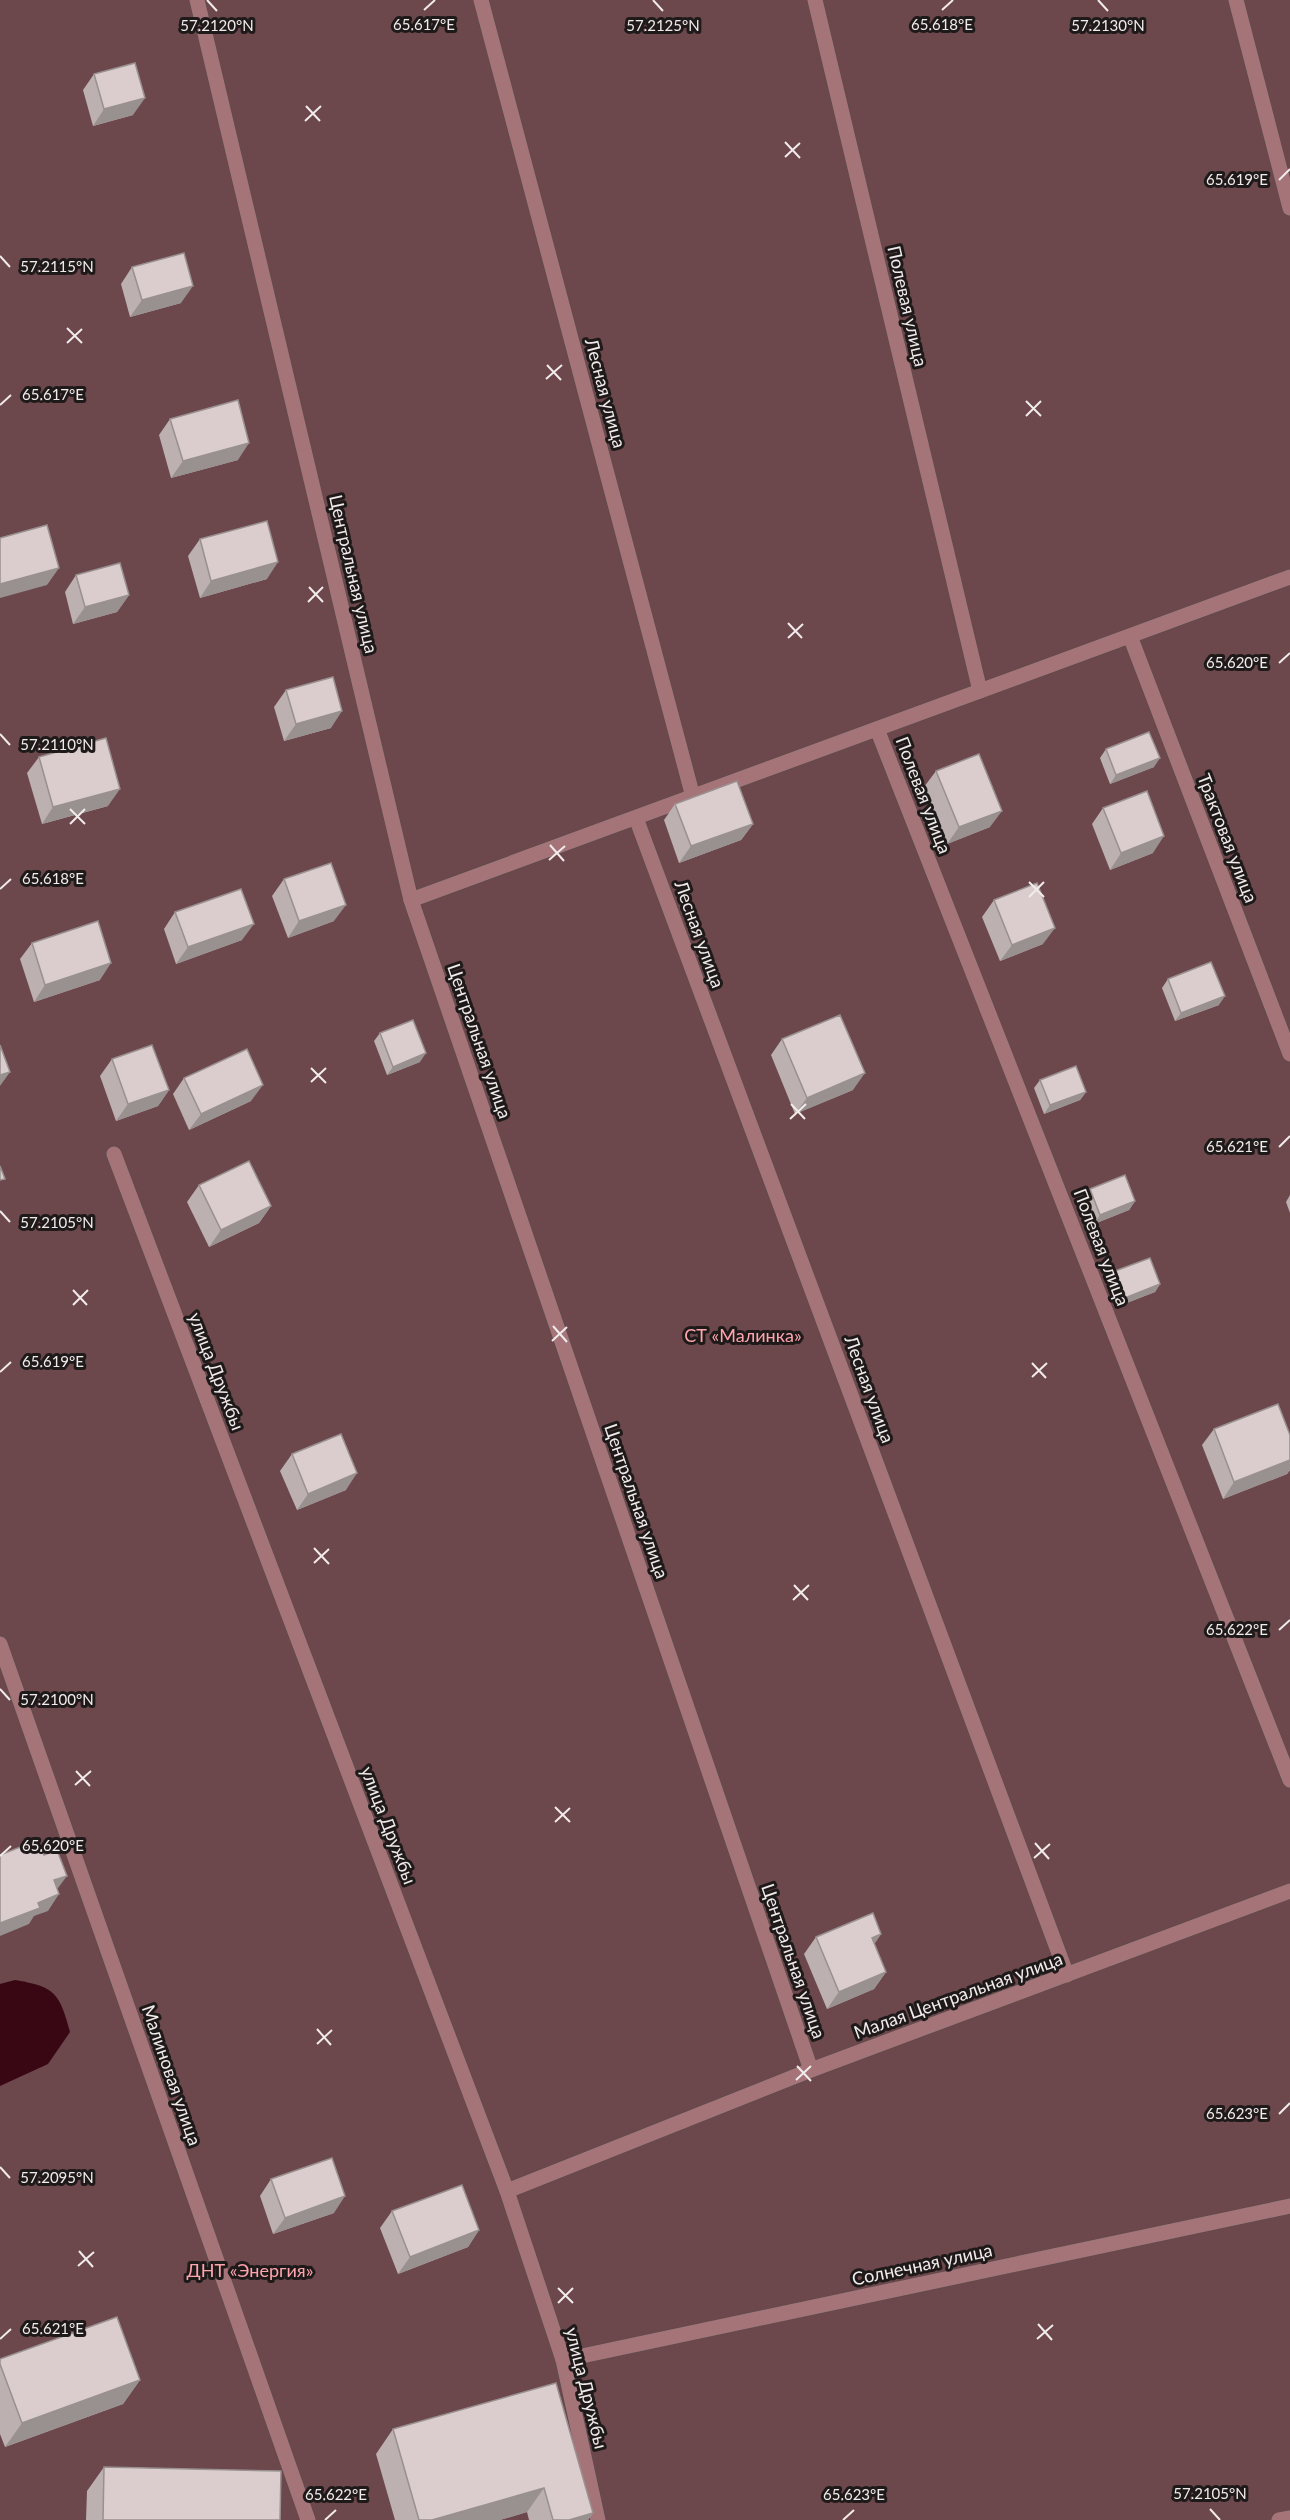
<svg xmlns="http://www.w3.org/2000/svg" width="1290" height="2520" viewBox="0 0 1290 2520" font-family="Lato,sans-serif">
  <rect width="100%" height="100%" fill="#3b3131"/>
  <rect fill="#6c474b" x="0" y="0" width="1290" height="2520"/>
  <path fill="#390713" d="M15,1980C56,1987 59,1993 70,2032L48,2064L0,2086V1984Z"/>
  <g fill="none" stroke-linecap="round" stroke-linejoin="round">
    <defs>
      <g id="minor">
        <path d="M197,0L411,900L811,2070"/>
        <path d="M481,0L693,797"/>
        <path d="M815,0L980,691"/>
        <path d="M1236,0L1290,208"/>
        <path d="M1130,636L1290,1054"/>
        <path d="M877,729L1290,1780"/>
        <path d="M636,818L1067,1975"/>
        <path d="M411,900L1290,577"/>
        <path d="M114,1154L507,2191L563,2360L598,2520"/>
        <path d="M0,1644L308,2520"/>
        <path d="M507,2191L811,2070L1290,1891"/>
        <path d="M563,2360L1290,2206"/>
        <path d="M1279,2520L1290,2518"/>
      </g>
    </defs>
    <use href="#minor" stroke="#584f4f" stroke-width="16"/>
    <use href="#minor" stroke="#a57479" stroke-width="15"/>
  </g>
  <g fill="#bcb0b1">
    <path d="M94,74L133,115L93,126L83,90Z"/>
    <path d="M132,267L181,303L130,317L121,284Z"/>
    <path d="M170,419L238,460L171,478L159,435Z"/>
    <path d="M200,539L267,579L200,598L188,556Z"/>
    <path d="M76,575L129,595L117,612L73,624L65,592Z"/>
    <path d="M286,690L331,728L284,741L274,707Z"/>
    <path d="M1106,749L1154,767L1110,784L1100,758Z"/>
    <path d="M39,757L108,806L42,824L27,773Z"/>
    <path d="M936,771L990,827L947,844L924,787Z"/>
    <path d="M675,804L753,824L741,840L679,863L664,820Z"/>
    <path d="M1103,808L1153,853L1110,870L1092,824Z"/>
    <path d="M284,879L334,921L288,938L272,896Z"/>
    <path d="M994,900L1043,944L1000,961L982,917Z"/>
    <path d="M175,912L242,940L176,964L164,929Z"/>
    <path d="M32,943L100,980L34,1002L20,959Z"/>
    <path d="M1168,979L1219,1005L1175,1021L1162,988Z"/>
    <path d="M380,1033L420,1062L387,1075L374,1041Z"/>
    <path d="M782,1039L853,1090L795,1114L771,1055Z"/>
    <path d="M112,1059L169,1090L158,1106L116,1121L100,1076Z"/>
    <path d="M184,1078L251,1101L189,1130L173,1094Z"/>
    <path d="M1040,1080L1086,1092L1080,1100L1044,1114L1034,1088Z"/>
    <path d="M199,1185L271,1206L259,1223L209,1247L187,1202Z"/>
    <path d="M1090,1189L1135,1201L1129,1210L1094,1224L1084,1198Z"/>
    <path d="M1290,1195V1213L1286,1202Z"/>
    <path d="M1115,1271L1160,1284L1155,1292L1119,1306L1109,1280Z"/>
    <path d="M1214,1429L1290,1435V1470L1287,1474L1223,1499L1202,1445Z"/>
    <path d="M292,1454L346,1490L297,1510L280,1471Z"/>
    <path d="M881,1934L874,1944L886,1972L874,1989L827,2009L804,1954L816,1937Z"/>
    <path d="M271,2179L334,2213L273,2234L260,2196Z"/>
    <path d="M392,2211L479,2230L468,2247L398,2274L380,2228Z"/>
    <path d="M0,2359L140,2380L123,2404L5,2447L0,2434Z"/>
    <path d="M556,2383L593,2513L588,2520H529L527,2512L500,2520H395L376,2454L393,2429Z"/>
    <path d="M104,2467L280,2520H86L87,2491Z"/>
  </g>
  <g fill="#999090">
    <path d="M145,98L133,115L93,126L104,109Z"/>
    <path d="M193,286L181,303L130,317L142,300Z"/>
    <path d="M249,443L238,460L171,478L183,461Z"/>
    <path d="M278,562L267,579L200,598L211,581Z"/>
    <path d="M59,568L47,585L0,598V584Z"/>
    <path d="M129,595L117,612L73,624L85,607Z"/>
    <path d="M342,711L331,728L284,741L296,724Z"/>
    <path d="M1160,758L1154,767L1110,784L1116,775Z"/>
    <path d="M120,789L108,806L42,824L53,807Z"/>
    <path d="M1002,811L990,827L947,844L959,827Z"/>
    <path d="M753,824L741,840L679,863L691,846Z"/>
    <path d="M1164,836L1153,853L1110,870L1121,853Z"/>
    <path d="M346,905L334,921L288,938L299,921Z"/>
    <path d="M254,924L242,940L176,964L188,947Z"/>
    <path d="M1055,928L1043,944L1000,961L1012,945Z"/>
    <path d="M111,963L100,980L34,1002L45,985Z"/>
    <path d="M1225,996L1219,1005L1175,1021L1181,1013Z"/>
    <path d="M426,1053L420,1062L387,1075L393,1067Z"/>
    <path d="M10,1072L0,1086V1075Z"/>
    <path d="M865,1073L853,1090L795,1114L807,1098Z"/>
    <path d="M263,1085L251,1101L189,1130L201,1114Z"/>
    <path d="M169,1090L158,1106L116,1121L128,1104Z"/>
    <path d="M1086,1092L1080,1100L1044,1114L1050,1105Z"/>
    <path d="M1135,1201L1129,1210L1094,1224L1100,1215Z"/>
    <path d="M271,1206L259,1223L209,1247L221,1230Z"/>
    <path d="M1160,1284L1155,1292L1119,1306L1125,1298Z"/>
    <path d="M1290,1460V1470L1287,1474L1223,1499L1234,1482Z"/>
    <path d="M357,1473L346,1490L297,1510L308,1494Z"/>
    <path d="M67,1876L55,1892L54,1880Z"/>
    <path d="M59,1894L48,1911L34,1916L29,1924L0,1936V1923L38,1903Z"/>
    <path d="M881,1934L870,1951L872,1938Z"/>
    <path d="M886,1972L874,1989L827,2009L839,1992Z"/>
    <path d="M345,2196L334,2213L273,2234L285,2218Z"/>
    <path d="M479,2230L468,2247L398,2274L410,2257Z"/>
    <path d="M140,2380L123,2404L5,2447L22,2423Z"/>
    <path d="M544,2488L527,2512L500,2520H432Z"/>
    <path d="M593,2513L588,2520H569Z"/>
  </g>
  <g fill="#dbcdce" stroke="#999090" stroke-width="1.5">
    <path d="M135,63L145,98L104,109L94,74Z"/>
    <path d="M184,253L193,286L142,300L132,267Z"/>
    <path d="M238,400L249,443L183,461L170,419Z"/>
    <path d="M267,521L278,562L211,581L200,539Z"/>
    <path d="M47,525L59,568L0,584V538Z"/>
    <path d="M120,563L129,595L85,607L76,575Z"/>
    <path d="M333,677L342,711L296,724L286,690Z"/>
    <path d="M1149,732L1160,758L1116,775L1106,749Z"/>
    <path d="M106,738L120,789L53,807L39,757Z"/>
    <path d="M979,754L1002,811L959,827L936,771Z"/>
    <path d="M737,781L753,824L691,846L675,804Z"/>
    <path d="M1147,791L1164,836L1121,853L1103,808Z"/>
    <path d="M331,863L346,905L299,921L284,879Z"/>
    <path d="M1037,883L1055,928L1012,945L994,900Z"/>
    <path d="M241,889L254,924L188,947L175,912Z"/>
    <path d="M98,921L111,963L45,985L32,943Z"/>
    <path d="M1211,962L1225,996L1181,1013L1168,979Z"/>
    <path d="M840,1015L865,1073L807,1098L782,1039Z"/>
    <path d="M413,1020L426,1053L393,1067L380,1033Z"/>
    <path d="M0,1045L10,1072L0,1075Z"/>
    <path d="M152,1045L169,1090L128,1104L112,1059Z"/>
    <path d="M247,1049L263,1085L201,1114L184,1078Z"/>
    <path d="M1076,1066L1086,1092L1050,1105L1040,1080Z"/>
    <path d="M249,1161L271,1206L221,1230L199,1185Z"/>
    <path d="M0,1166L5,1179L0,1180Z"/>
    <path d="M1125,1175L1135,1201L1100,1215L1090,1189Z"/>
    <path d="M1150,1258L1160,1284L1125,1298L1115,1271Z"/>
    <path d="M1278,1404L1290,1435V1460L1234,1482L1214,1429Z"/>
    <path d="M341,1434L357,1473L308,1494L292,1454Z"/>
    <path d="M38,1840L44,1855L57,1850L67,1876L54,1880L59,1894L38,1903L40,1908L0,1923V1855Z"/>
    <path d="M873,1913L881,1934L872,1938L886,1972L839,1992L816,1937Z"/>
    <path d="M332,2158L345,2196L285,2218L271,2179Z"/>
    <path d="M462,2185L479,2230L410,2257L392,2211Z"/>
    <path d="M117,2317L140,2380L22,2423L0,2364V2359Z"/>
    <path d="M556,2383L593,2513L569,2520H553L544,2488L432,2520H419L393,2429Z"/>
    <path d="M104,2467L281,2471L280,2520H103Z"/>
  </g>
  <path fill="none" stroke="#f2ebec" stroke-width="2" d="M207,0L217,11M653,0L663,11M1098,0L1108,11M424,10L435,0M942,10L953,0M306,106L320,121M305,121L321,106M785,142L800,158M785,157L800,143M1279,180L1290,169M0,256L10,267M67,328L82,343M67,343L82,329M547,365L561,380M546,379L562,365M1026,401L1041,416M0,405L11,395M1026,416L1041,401M309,587L323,602M308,602L323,587M788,623L802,638M788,638L803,624M1279,663L1290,653M0,734L10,745M70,809L85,824M70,824L85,809M550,845L564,861M549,860L565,846M1029,882L1044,897M0,889L11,879M1029,897L1044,882M311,1068L326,1083M311,1082L326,1068M791,1104L805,1119M790,1119L806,1104M1279,1147L1290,1136M0,1211L10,1222M73,1290L87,1305M73,1305L88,1290M553,1326L567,1342M552,1341L567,1327M1032,1363L1046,1378M0,1372L11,1362M1032,1377L1047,1363M314,1548L329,1564M314,1563L329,1549M794,1585L808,1600M793,1600L809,1585M1279,1630L1290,1620M0,1689L10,1700M76,1771L90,1786M75,1785L91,1771M555,1807L570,1822M555,1822L570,1808M1035,1843L1049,1859M0,1856L11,1846M1034,1858L1050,1844M317,2029L331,2045M317,2044L332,2030M797,2066L811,2081M796,2080L811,2066M1279,2114L1290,2103M0,2167L10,2178M79,2251L93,2267M78,2266L94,2252M558,2288L573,2303M558,2303L573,2288M1038,2324L1052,2340M0,2339L11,2329M1037,2339L1053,2325M1210,2509L1220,2520M325,2520L336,2510M843,2520L854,2510"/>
  <g text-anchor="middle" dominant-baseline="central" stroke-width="6" stroke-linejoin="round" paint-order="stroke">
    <g font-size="18" fill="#f2ebec" stroke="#1f1a1a">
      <text transform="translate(908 306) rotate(77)">Полевая улица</text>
      <text transform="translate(606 393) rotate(75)">Лесная улица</text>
      <text transform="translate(354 574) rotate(77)">Центральная улица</text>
      <text transform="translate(924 795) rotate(69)">Полевая улица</text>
      <text transform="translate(1228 838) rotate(69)">Трактовая улица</text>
      <text transform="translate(700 934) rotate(70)">Лесная улица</text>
      <text transform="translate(480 1041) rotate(71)">Центральная улица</text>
      <text transform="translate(1102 1247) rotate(69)">Полевая улица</text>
      <text transform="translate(217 1371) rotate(69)">улица Дружбы</text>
      <text transform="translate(870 1389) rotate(70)">Лесная улица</text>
      <text transform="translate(637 1501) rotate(71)">Центральная улица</text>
      <text transform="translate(389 1825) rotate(69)">улица Дружбы</text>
      <text transform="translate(794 1961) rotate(71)">Центральная улица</text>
      <text transform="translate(958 1995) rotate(-20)">Малая Центральная улица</text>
      <text transform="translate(172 2075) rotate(71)">Малиновая улица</text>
      <text transform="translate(922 2264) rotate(-12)">Солнечная улица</text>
      <text transform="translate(587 2388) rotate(76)">улица Дружбы</text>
    </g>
    <g font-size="18" fill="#ffa5ae" stroke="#1f1a1a">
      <text x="743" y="1335">CТ «Малинка»</text>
      <text x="250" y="2270">ДНТ «Энергия»</text>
    </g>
  </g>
  <g font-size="15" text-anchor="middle" fill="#f2ebec" stroke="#1f1a1a" stroke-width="6" stroke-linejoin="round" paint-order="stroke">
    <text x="424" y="30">65.617°E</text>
    <text x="942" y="30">65.618°E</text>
    <text x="217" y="31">57.2120°N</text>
    <text x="663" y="31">57.2125°N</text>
    <text x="1108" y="31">57.2130°N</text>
    <text x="1237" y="185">65.619°E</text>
    <text x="57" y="272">57.2115°N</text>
    <text x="53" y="400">65.617°E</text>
    <text x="1237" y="668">65.620°E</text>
    <text x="57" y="750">57.2110°N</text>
    <text x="53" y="884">65.618°E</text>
    <text x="1237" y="1152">65.621°E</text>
    <text x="57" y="1228">57.2105°N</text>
    <text x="53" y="1367">65.619°E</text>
    <text x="1237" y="1635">65.622°E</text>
    <text x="57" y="1705">57.2100°N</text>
    <text x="53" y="1851">65.620°E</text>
    <text x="1237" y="2119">65.623°E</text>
    <text x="57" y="2183">57.2095°N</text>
    <text x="53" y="2334">65.621°E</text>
    <text x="1210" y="2499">57.2105°N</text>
    <text x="336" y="2500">65.622°E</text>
    <text x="854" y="2500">65.623°E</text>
  </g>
</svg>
